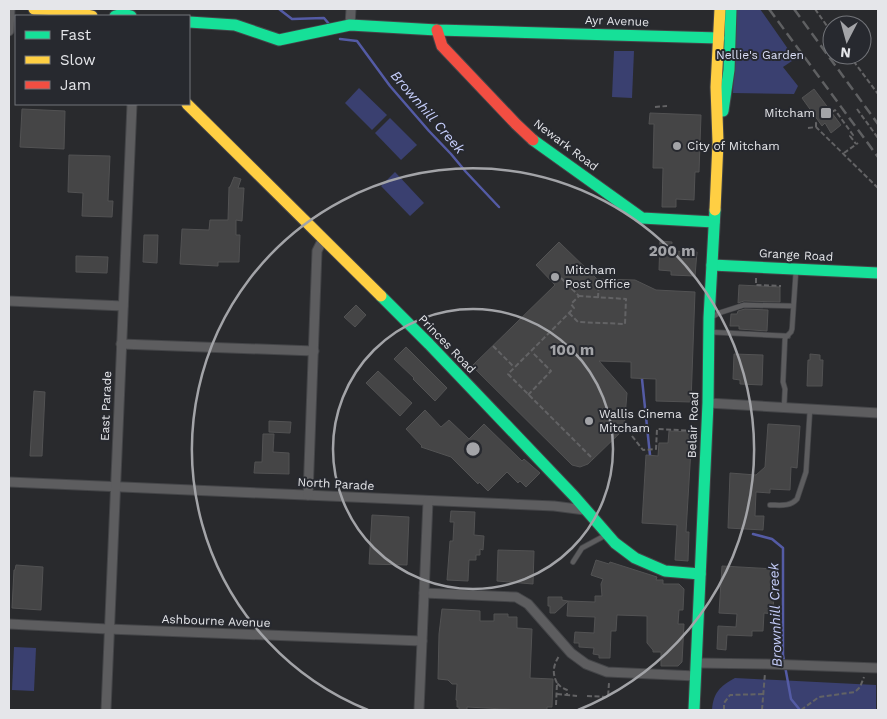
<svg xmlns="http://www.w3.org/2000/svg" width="887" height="719" viewBox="0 0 887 719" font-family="'Work Sans',sans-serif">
  <rect width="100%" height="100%" fill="#292a2d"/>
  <g fill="#3a4070">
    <path d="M735,9H760L795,59L783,67L798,86L794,94L733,93Z"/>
    <path d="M614,51H634L632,98L612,97Z"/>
    <path d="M359,88L387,115L372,130L345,103Z"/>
    <path d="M390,118L417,145L401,160L375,133Z"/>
    <path d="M395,172L424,203L410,216L381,186Z"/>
    <path d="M14,647L36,648L34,691L12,690Z"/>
    <path d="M735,678L876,685V710H712C713,693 720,686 735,678Z"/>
  </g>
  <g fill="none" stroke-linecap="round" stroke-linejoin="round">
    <g stroke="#545ba5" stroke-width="2.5">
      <path d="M279,9L292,19L324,18L329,24"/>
      <path d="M340,39L357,41L390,86L429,131L451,154L466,172L499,207"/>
      <path d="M642,379L650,455"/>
      <path d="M753,534L772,539L783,548V655L791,699L800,710"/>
    </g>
  </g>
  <g fill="#454546" stroke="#525253">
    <path d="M814,89L841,125L831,133L825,123L822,126L802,98Z"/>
    <path d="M22,109L65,111L64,149L20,147Z"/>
    <path d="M650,113L701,115L699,172H695L694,200L676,199V207H662L663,168H653L654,124H649Z"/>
    <path d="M69,155L110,156L108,201H113L112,217L82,216L83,193L68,192Z"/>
    <path d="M234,177L241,179L238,188H244L242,221L236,220V235H240L239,262H218V266L180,264L182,229L209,230L210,220H228L229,187H230Z"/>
    <path d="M144,235H158L157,263L143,262Z"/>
    <path d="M660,241L672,242L671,251L697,252L695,276L671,275V271L659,270Z"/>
    <path d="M559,242L597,279L635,280L656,290L695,292L691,402L656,401V379L631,378V362L599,361L627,393L624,429L588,464L580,467L572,465L472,366L555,285L536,265Z"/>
    <path d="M76,256L108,257L107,273L76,272Z"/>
    <path d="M739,285L780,287V302L744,301L738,303Z"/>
    <path d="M356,305L366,315L355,327L344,317Z"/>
    <path d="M745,309L768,310L767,331L739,329V326H730L731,314H737L738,311Z"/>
    <path d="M406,347L447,388L435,401L413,379L414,378L394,359Z"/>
    <path d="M734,354L763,355L762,385L740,384V380L733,379Z"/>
    <path d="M810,354L820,355V360H823L822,386H807L808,360H810Z"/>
    <path d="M378,371L412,403L400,416L366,383Z"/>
    <path d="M34,391L45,392L42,456H30Z"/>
    <path d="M425,410L441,427L449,420L469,439L484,424L522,461L524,459L540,473L526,487L520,481L518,483L507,472L488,491L479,482L478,484L451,457L421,447L422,446L406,429Z"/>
    <path d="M269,421L291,422L290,433L269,432Z"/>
    <path d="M768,424L800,426L797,468L791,467L790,490L770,489V493L756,492L755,516H764L763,530L728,528L730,473L756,475L765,467Z"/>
    <path d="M669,431L692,432L686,532H689L688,561L675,560L677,525L642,523L646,455L658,456L659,443H668Z"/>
    <path d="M263,434H274L273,452L289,453V474L254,473L255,462H262Z"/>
    <path d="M451,511L475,512L474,535L484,536L483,550L480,549V555H476V560H469L468,581L447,580L450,541H453L454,522H450Z"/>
    <path d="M372,515L409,517L407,565L369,564Z"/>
    <path d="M498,550L534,551L533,584L497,581Z"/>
    <path d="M596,560L609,564L610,562L657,577L656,580H663V584H679L684,589L683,610H679L678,624H684L682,662L678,666H661V652H653V650L647,643V616L617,615L616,631H611L610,658H599V655L593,654L594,648L579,647V643H574L575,632L594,633L595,617L567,616L568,601L595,602V596H602L601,584L603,579L591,575Z"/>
    <path d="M16,565L43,567L41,610L12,608L14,570H15Z"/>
    <path d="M722,566L775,569L773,614L764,613L763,631H752V636L727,635L726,650L717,649L718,626L736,627L737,614L719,613Z"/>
    <path d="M548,597H562V600L568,601L555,613H550V606H548Z"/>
    <path d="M442,609L480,611V621H494V614H508V617H517V628L532,629L530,678L553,679L552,707H547V710H522L467,707V710H459V707H457V700H456L457,684H452L448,680L438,679L439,634Z"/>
  </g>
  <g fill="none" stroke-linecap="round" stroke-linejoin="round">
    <defs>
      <g id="lane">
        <path d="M712,317L719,313L744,305L793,306"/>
        <path d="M709,332L788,336"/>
        <path d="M784,408L785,389L783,382L785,338L791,332L792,329L796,270"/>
        <path d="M770,505C780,505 790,507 797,499L806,472L810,409"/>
        <path d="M573,562L582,548L606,535"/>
      </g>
      <g id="street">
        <path d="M350,25L351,9"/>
        <path d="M9,31L10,9"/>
        <path d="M9,301L123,306"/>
        <path d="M121,344L314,351"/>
        <path d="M708,403L878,413"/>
        <path d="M9,482L554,506L585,510"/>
        <path d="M308,495L317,251L323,239"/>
        <path d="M424,593L516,597L528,604L571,653L586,664L607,672L696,676"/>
        <path d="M9,624L108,629L422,641"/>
        <path d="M696,663L766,664L878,668"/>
        <path d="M106,710L132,104"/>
        <path d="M419,710L428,501"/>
      </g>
      <g id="fast">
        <path d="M115,16L123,14L131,16"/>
        <path d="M189,22L235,25L279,40L350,25L437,30L719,38"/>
        <path d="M723,111L729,70L731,9"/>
        <path d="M533,140L642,218L714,222"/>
        <path d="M712,265L878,273"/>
        <path d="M381,296L429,344L574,496L615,543L635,558L665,571L700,574"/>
        <path d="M694,710L708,403L709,318L715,210"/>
      </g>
      <g id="slow">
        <path d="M34,9L65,10L92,16"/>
        <path d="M187,104L381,296"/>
        <path d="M715,210L718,142L716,87L720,9"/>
      </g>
      <path id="jam" d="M437,30L442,46L516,124L533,140"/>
    </defs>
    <use href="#lane" stroke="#444548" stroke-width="6"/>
    <use href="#street" stroke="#444548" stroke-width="11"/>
    <use href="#fast" stroke="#444548" stroke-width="13"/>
    <use href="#slow" stroke="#444548" stroke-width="13"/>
    <use href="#jam" stroke="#444548" stroke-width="13"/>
    <g stroke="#636365" stroke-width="2" stroke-dasharray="5 2.5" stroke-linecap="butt">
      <path d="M815,9L832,33"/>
      <path d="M849,55L878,94"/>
      <path d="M655,107L667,106"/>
      <path d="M857,109L878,138"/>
      <path d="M832,112L835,110L853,135L850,136L856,144"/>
      <path d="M816,127V123L818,122"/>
      <path d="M808,128L816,127L878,188"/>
      <path d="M844,153L858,143"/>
      <path d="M561,278L579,296L571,304L574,308L508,374L593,459"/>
      <path d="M756,278V285L781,286"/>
      <path d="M598,298L599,278"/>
      <path d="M569,313L578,322L625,324L626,299L579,296"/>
      <path d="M493,346L514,367"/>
      <path d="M528,395L551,371L532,352"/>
      <path d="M632,436L643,450L656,449L657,429L697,431"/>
      <path d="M557,683C552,673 553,666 559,656"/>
      <path d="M557,694L567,695"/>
      <path d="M587,696L608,697L609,683"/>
      <path d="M556,705L557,683L561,687L567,690V695L577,696"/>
      <path d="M724,710V703L730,695L763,694"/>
      <path d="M762,710L765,673"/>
      <path d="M801,710L819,697L855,692L860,687L864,677"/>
    </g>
    <use href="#lane" stroke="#5d5d5f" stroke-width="4.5"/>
    <use href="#street" stroke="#5d5d5f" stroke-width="9"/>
    <use href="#fast" stroke="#16e098" stroke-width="11"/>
    <use href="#slow" stroke="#ffcf43" stroke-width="11"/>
    <use href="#jam" stroke="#f24e42" stroke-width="11"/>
    <g stroke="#5f6062" stroke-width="2.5" stroke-dasharray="10 5" stroke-linecap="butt">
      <path d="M769,9L878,157"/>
      <path d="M794,9L878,124"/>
    </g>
  </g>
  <g fill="none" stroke="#a3a4a8" stroke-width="2.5">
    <circle cx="473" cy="449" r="140"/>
    <path d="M368 710A281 281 0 1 1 578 710"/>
  </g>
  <g fill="#a3a4a8" stroke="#27292f" stroke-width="2">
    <rect x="820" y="107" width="12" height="12" rx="2.5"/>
    <circle cx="677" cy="146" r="5"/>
    <circle cx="555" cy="277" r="5"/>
    <circle cx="589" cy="421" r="5"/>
  </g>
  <g text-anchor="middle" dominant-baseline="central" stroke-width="4" stroke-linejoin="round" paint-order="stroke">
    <g font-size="12" fill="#e5e6ea" stroke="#27292f">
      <text transform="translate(617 21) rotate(2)">Ayr Avenue</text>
      <text transform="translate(566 145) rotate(37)">Newark Road</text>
      <text transform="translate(796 255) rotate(3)">Grange Road</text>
      <text transform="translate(447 344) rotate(46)">Princes Road</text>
      <text transform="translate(106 406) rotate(-88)">East Parade</text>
      <text transform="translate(693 425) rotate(-88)">Belair Road</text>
      <text transform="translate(336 484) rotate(3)">North Parade</text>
      <text transform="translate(216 621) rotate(2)">Ashbourne Avenue</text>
    </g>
    <g font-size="12" fill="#dbdff6" stroke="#27292f">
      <text x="760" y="55">Nellie's Garden</text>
    </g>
    <g font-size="12" fill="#e5e6ea" stroke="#27292f" text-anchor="start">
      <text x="815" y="113" text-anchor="end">Mitcham</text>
      <text x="687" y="146">City of Mitcham</text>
      <text x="565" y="270">Mitcham<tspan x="565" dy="14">Post Office</tspan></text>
      <text x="599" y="414">Wallis Cinema<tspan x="599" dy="14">Mitcham</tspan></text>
    </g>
    <g font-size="14" font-style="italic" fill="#c5cdfa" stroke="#27292f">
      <text transform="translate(428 112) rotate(49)">Brownhill Creek</text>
      <text transform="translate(775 615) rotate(-92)">Brownhill Creek</text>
    </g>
  </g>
  <circle cx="473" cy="449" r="8" fill="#a3a4a8" stroke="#27292f" stroke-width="2.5"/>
  <g font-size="15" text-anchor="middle" font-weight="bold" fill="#a3a4a8" stroke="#27292f" stroke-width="4" stroke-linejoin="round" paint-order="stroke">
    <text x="672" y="256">200 m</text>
    <text x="572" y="355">100 m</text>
  </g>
  <rect width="887" height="719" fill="none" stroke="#e5e6ea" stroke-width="20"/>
  <rect x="15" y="15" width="175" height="90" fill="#27292f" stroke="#73757a"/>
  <rect x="25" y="31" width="25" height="8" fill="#16e098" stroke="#73757a"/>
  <text x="60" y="40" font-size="15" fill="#e5e6ea">Fast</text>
  <rect x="25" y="56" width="25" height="8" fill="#ffcf43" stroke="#73757a"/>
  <text x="60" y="65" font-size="15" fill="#e5e6ea">Slow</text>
  <rect x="25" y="81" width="25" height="8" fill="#f24e42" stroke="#73757a"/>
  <text x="60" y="90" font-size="15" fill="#e5e6ea">Jam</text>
  <g transform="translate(847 40) rotate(186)"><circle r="24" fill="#27292f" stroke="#73757a"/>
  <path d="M0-4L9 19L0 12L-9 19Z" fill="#a3a4a8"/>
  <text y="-8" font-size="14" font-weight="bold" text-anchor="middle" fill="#e5e6ea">N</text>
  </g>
</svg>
